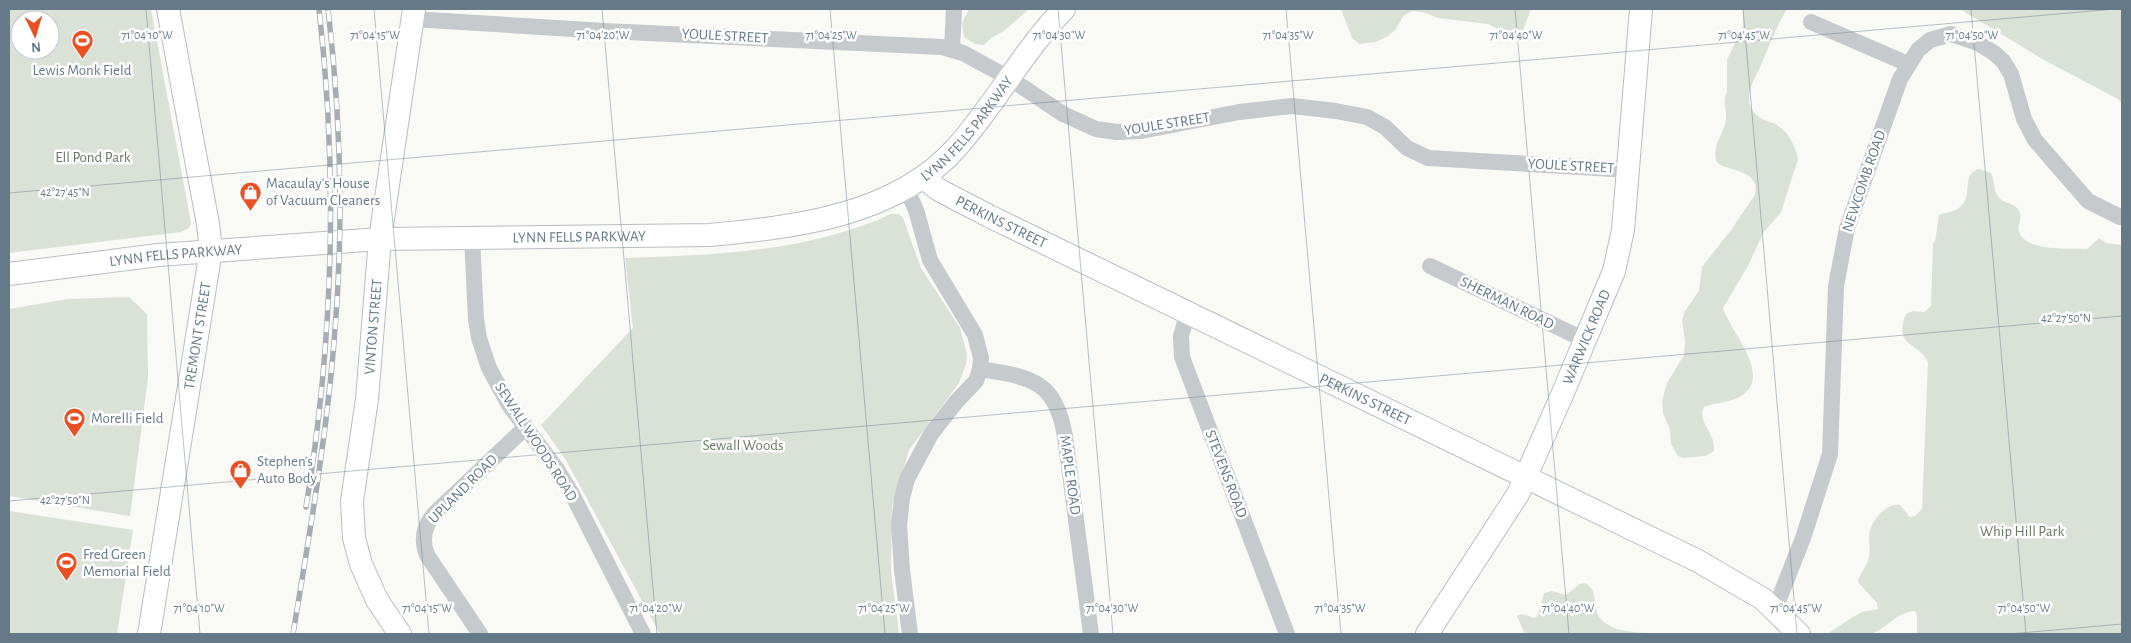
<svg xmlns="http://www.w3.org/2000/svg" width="2131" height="643" viewBox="0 0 2131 643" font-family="'Alegreya Sans',sans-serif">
  <rect width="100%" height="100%" fill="#f9f9f6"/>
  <g fill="#dae1d7" fill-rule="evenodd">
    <path d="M9,9H151L191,223L189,228L181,232L9,253ZM20,20H50V50H20Z"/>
    <path d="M969,9H1029L1004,31L991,38L984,45L975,44L964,37L962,23Z"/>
    <path d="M1341,9H1531L1521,35L1512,36L1488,24L1438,18L1426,13L1413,11L1404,15L1395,30L1388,36L1376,42L1359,44L1352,38Z"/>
    <path d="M1743,9H1787C1776,27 1769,46 1761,65C1754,80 1739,104 1759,117C1763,120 1768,121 1773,123C1787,129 1795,144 1798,159L1781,212L1763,233L1749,264L1723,308C1729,330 1774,376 1741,396C1730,403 1715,402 1704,407C1696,422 1716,432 1714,451L1706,456L1683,458L1678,456L1671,444L1670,430L1663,413L1662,401L1667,383L1684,355L1685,341L1682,320L1685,311L1699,291L1702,267L1731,230L1755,195C1761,165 1720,173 1716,160C1712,144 1725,133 1726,119C1727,110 1722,101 1727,92V60L1743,26Z"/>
    <path d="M1960,9H2122V104L2118,99L2044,60Z"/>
    <path d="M1979,169L1991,173C1995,181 1993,191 1999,198C2005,204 2017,203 2020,213C2022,219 2017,226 2019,232C2026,252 2070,248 2087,249L2099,238L2106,243L2122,245V634H1917V616L1915,611C1896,612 1888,628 1871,634C1858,637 1840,634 1827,634L1853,617L1862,612L1878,609L1877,603L1858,582C1859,574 1866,568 1868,560C1871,553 1869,544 1869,536C1870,523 1884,503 1900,505L1910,517L1915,516L1922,509L1928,362C1917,341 1893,347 1906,314L1913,311L1924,312L1931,306L1933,243L1935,242L1939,215C1946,212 1956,212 1961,206C1974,194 1960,175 1979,169Z"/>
    <path d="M891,214H899L903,218L921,268L960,328L967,354L966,364L959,383L909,450L892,507L891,571L899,634H660L566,460L541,425L633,328L625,258C714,255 809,252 891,214Z"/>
    <path d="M129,297L147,314L148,378L130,516L9,496V309L68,299Z"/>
    <path d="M9,511L133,530L117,634H9Z"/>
    <path d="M1585,583C1604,594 1584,613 1612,627C1625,633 1642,632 1655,634H1525L1517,616L1521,614L1535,618L1538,615L1544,593L1552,591L1566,595L1580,584Z"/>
  </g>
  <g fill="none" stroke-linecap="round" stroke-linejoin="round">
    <defs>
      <g id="secondary">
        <path id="s1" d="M923,178L939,190L989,216L1698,561L1763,599L1799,634"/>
        <path id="s2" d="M9,274L158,255L380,239L709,235C794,228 897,215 957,147C996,103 1023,51 1064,9"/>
        <path id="s3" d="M149,634L211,250L208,224L168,9"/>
        <path id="s4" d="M400,634L377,600L361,564L354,538L352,501L367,399L380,239L414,9"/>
        <path id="s5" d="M1427,634L1518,494L1562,395L1614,271L1623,230L1641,9"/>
      </g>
    </defs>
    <use href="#secondary" stroke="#b8bec2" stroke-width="24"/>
    <g stroke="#c6cacd" stroke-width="16">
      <path d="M412,19L605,31L942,47L963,53L1009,78L1063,114L1096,129L1117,132L1141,131L1239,112L1292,106L1336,111L1367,117L1385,127L1407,148L1428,158L1629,170"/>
      <path d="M1811,22L1908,64"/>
      <path d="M952,49L954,9"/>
      <path d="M906,188L916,210L930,260L975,335L981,358L980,369L976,381L956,402L931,434L907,479L902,498L899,525L902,570L910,634"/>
      <path d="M472,237L476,319L479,338L489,368L509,405L556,468L572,494L643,634"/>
      <path d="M1430,266L1585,340"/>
      <path d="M1188,312L1181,336L1182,357L1287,634"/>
      <path d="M980,369C1031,377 1055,380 1065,436L1091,634"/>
      <path d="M1775,609L1803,538L1830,454L1836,286L1847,228L1900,79L1918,50L1930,40L1951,34L1978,43L1994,53L2003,61L2011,74L2024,119L2035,140L2088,201L2120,217"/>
      <path d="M480,634L427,555C421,540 424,526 434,514L526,427"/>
    </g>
    <use href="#secondary" stroke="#fff" stroke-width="22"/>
    <defs>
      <g id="rail">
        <path d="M306,507C333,343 338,174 319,9"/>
        <path d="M293,634C309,537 326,440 334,342C344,231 341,119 328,9"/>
      </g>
    </defs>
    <use href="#rail" stroke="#a6adb2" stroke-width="5.5"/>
    <use href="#rail" stroke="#fff" stroke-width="4" stroke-dasharray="11" stroke-linecap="butt"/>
  </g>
  <path fill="none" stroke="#667988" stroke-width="1" stroke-opacity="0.45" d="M146,9L200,634M374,9L429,634M602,9L657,634M830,9L885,634M1058,9L1113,634M1286,9L1341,634M1515,9L1569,634M1743,9L1797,634M1971,9L2026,634M9,193L2115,9M9,501L2122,316M2009,634L2122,624"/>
  <defs>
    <symbol id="stadium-pin" viewBox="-11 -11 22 30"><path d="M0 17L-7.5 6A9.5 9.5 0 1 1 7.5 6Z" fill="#e95125" stroke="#fff"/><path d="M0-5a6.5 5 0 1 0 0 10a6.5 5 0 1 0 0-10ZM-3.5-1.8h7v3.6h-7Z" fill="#fff"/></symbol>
    <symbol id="shop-pin" viewBox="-11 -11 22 30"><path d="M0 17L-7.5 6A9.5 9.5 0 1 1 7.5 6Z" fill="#e95125" stroke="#fff"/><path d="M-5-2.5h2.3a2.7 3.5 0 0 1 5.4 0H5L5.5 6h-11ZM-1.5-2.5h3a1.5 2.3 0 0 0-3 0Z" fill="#fff"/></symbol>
  </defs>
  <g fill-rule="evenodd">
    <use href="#stadium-pin" x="70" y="28" width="25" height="34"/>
    <use href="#shop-pin" x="238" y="180" width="25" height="34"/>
    <use href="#stadium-pin" x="62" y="406" width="25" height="34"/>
    <use href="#shop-pin" x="228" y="458" width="25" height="34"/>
    <use href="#stadium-pin" x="54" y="550" width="25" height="34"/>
  </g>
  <g text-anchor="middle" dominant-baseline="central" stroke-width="5" stroke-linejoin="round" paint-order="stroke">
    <g font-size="15" fill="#667988" stroke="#fff">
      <text transform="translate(725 36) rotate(3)">YOULE STREET</text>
      <text transform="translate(1167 124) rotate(-9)">YOULE STREET</text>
      <text stroke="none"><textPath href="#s2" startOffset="992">LYNN FELLS PARKWAY</textPath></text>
      <text transform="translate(1571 166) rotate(3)">YOULE STREET</text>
      <text transform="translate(1864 181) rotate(-71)">NEWCOMB ROAD</text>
      <text stroke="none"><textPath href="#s1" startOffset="90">PERKINS STREET</textPath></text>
      <text stroke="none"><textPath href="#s2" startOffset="572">LYNN FELLS PARKWAY</textPath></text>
      <text stroke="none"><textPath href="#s2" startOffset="168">LYNN FELLS PARKWAY</textPath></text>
      <text transform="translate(1507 303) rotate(26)">SHERMAN ROAD</text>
      <text stroke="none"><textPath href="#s4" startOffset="320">VINTON STREET</textPath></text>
      <text stroke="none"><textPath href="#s3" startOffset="302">TREMONT STREET</textPath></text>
      <text stroke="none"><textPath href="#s5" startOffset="338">WARWICK ROAD</textPath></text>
      <text stroke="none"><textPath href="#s1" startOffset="495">PERKINS STREET</textPath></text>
      <text transform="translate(536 442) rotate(57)">SEWALL WOODS ROAD</text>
      <text transform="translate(1226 474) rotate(69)">STEVENS ROAD</text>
      <text transform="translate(1070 475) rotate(82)">MAPLE ROAD</text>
      <text transform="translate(463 489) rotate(-45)">UPLAND ROAD</text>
    </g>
    <g font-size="15" fill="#667988" stroke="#fff" text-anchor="start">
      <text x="82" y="70" text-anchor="middle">Lewis Monk Field</text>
      <text x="266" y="183">Macaulay's House<tspan x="266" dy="17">of Vacuum Cleaners</tspan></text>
      <text x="91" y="418">Morelli Field</text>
      <text x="257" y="461">Stephen's<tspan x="257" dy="17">Auto Body</tspan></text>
      <text x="83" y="554">Fred Green<tspan x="83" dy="17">Memorial Field</tspan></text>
    </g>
    <g font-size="15" fill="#667a62" stroke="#fff">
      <text x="93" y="157">Ell Pond Park</text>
      <text x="743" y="445">Sewall Woods</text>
      <text x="2022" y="531">Whip Hill Park</text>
    </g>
  </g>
  <g font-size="12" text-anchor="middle" fill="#667988" stroke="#fff" stroke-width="5" stroke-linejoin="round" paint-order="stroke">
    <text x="147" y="39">71°04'10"W</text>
    <text x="375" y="39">71°04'15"W</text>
    <text x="603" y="39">71°04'20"W</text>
    <text x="831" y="39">71°04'25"W</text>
    <text x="1059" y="39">71°04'30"W</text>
    <text x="1288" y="39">71°04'35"W</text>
    <text x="1516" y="39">71°04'40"W</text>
    <text x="1744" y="39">71°04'45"W</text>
    <text x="1972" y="39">71°04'50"W</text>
    <text x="65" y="196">42°27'45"N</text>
    <text x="2066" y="322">42°27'50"N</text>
    <text x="65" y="504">42°27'50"N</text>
    <text x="199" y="612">71°04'10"W</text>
    <text x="427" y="612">71°04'15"W</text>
    <text x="656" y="612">71°04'20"W</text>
    <text x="884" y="612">71°04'25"W</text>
    <text x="1112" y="612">71°04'30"W</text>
    <text x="1340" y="612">71°04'35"W</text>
    <text x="1568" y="612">71°04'40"W</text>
    <text x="1796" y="612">71°04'45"W</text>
    <text x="2024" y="612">71°04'50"W</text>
  </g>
  <rect width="2131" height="643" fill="none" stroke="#667988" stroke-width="20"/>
  <g transform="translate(35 35) rotate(175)"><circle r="24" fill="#ffffff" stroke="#c2c9cf"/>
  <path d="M0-4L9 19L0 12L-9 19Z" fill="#e95125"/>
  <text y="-8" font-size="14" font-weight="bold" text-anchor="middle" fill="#667988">N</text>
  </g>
</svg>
